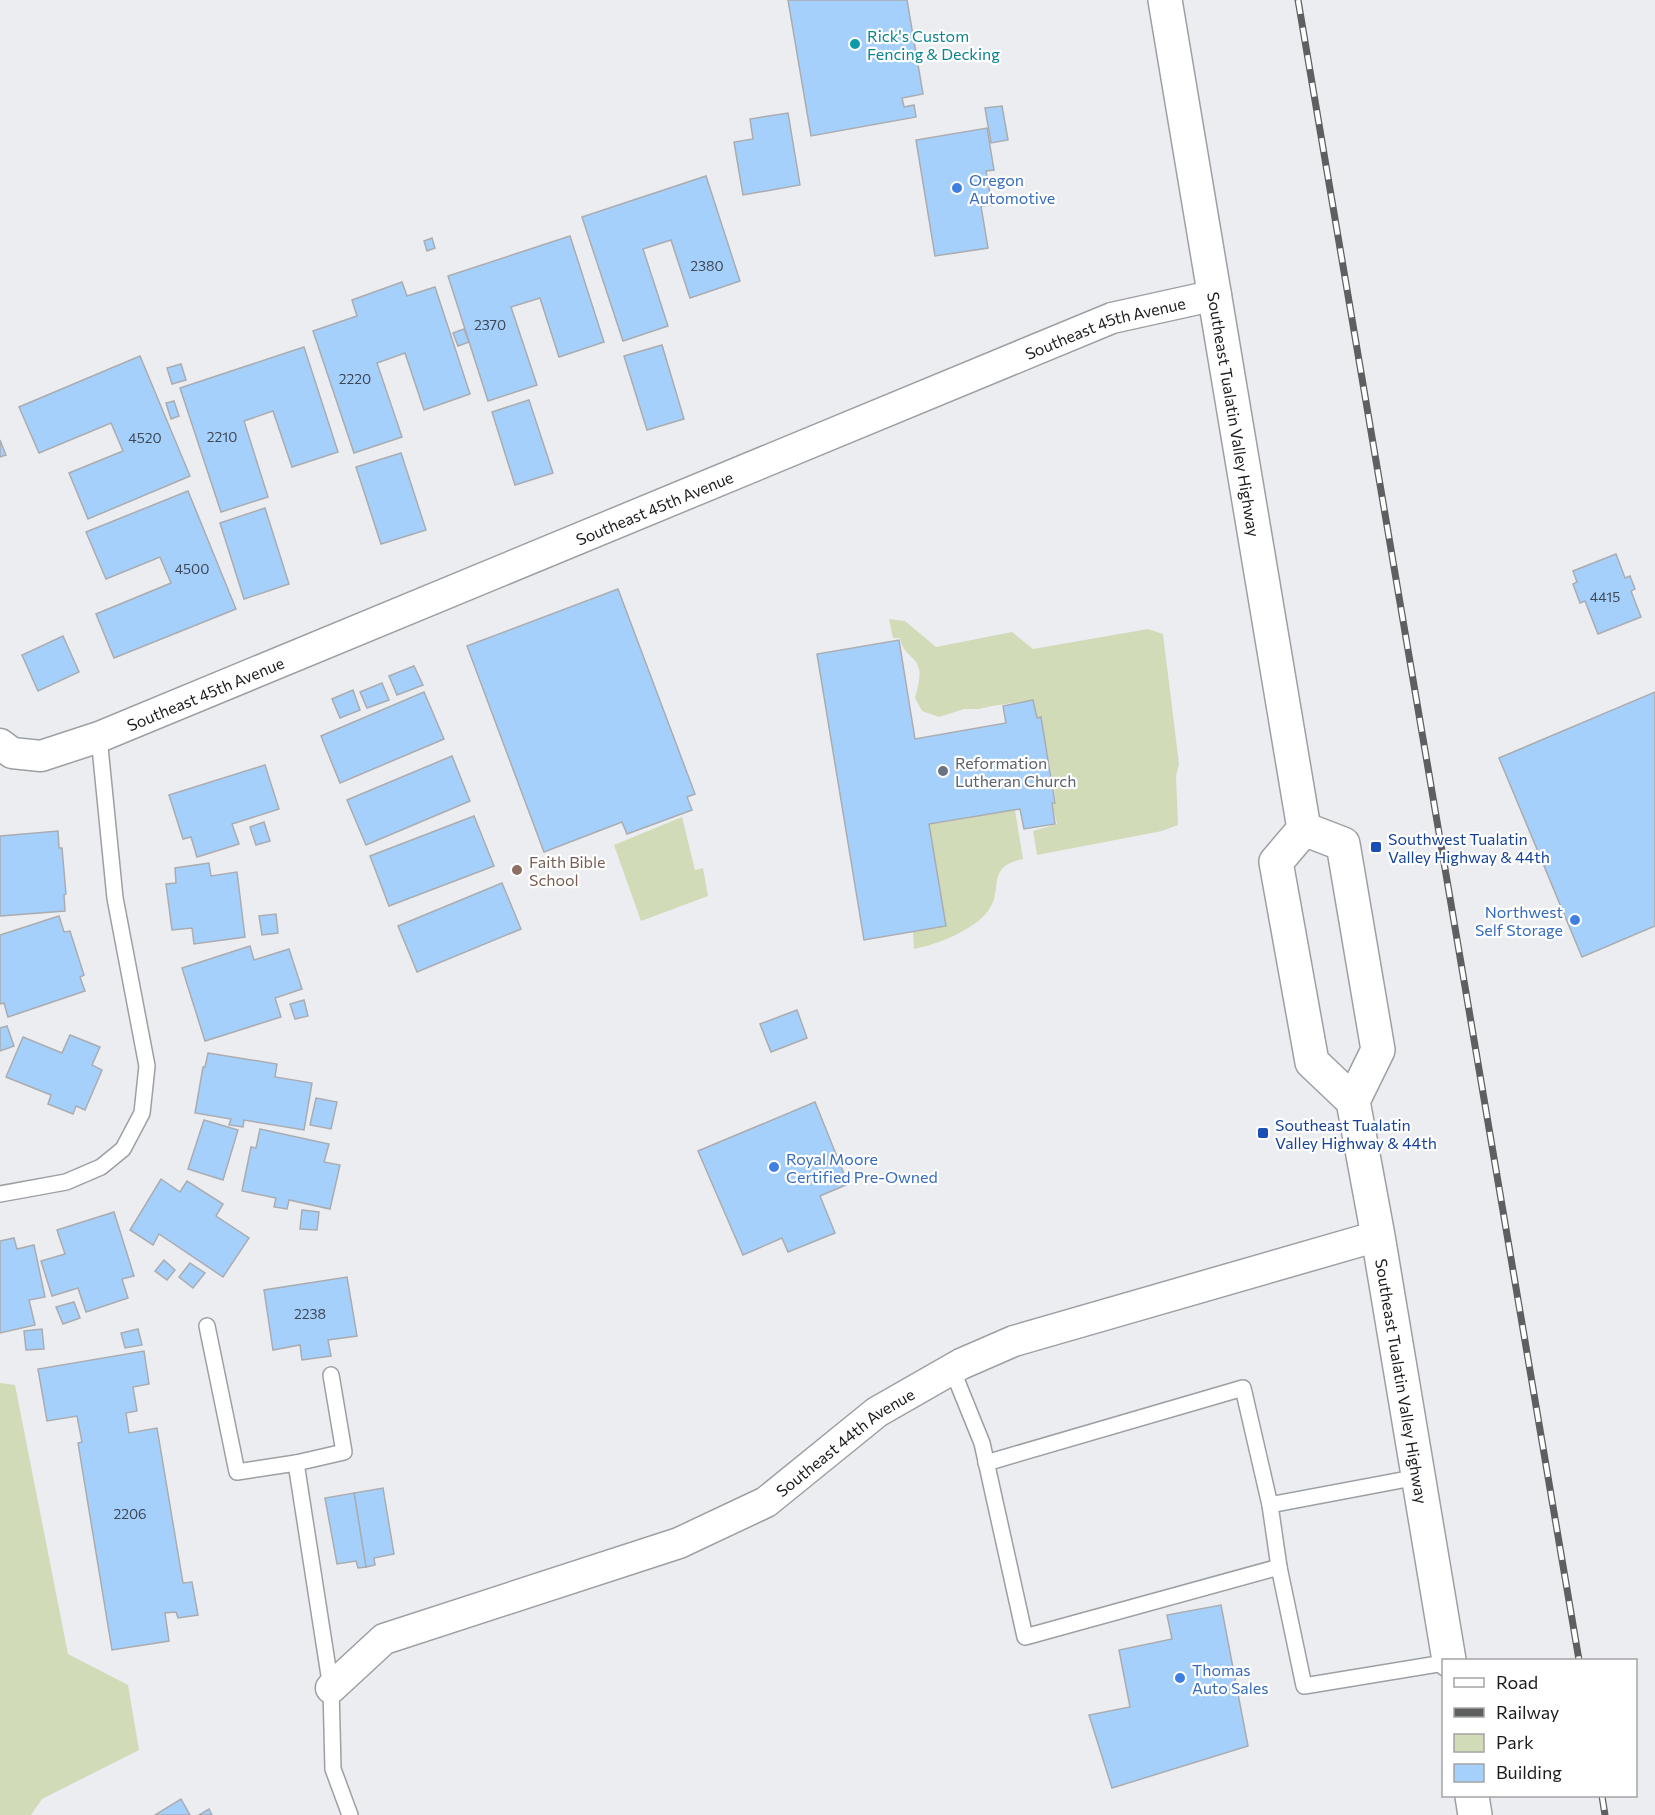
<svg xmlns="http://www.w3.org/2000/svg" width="1655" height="1815" viewBox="0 0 1655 1815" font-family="Commissioner,sans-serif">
  <rect width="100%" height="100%" fill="#ebedf0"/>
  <g fill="#d2dbb8">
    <path d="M889,619L905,621L936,647L1012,632L1033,649L1148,629L1163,634L1179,764L1176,776L1178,825L1162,831L1037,855L1033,831L1057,824L1052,803L1056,802L1041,717H1037L1034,700L992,706L979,709H964L939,717L922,711L915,698C917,690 921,677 919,669C916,655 903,656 900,638H893Z"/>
    <path d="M1015,810L1023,859C984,867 1005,888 988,911C974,930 936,945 914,949L913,932L945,926L929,824Z"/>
    <path d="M682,817L695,870L703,868L708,896L641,921L614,845Z"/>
    <path d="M0,1383L15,1385L68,1654L128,1685L139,1750L42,1799L31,1815H0Z"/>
  </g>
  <g fill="#a6d0fc" stroke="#aaacaf" stroke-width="1.5">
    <path d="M788,0H907L923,94L902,98L904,107L914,105L916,117L811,136Z"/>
    <path d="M1002,106L1008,140L991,143L985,108Z"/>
    <path d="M788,113L800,185L743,195L734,142L753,139L750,119Z"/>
    <path d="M987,128L994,170L986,171L992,205L981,206L988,248L935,256L916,140Z"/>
    <path d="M706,176L740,281L690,298L671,240L643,249L668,326L623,341L582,217Z"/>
    <path d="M570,236L604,342L559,357L540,298L511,307L537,385L488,401L448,276Z"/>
    <path d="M432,238L435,248L427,251L424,241Z"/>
    <path d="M402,282L407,296L435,287L470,394L424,410L405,353L377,363L402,437L354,453L313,331L357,316L352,300Z"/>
    <path d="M464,329L469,342L458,346L453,333Z"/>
    <path d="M662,345L684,419L647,430L624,356Z"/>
    <path d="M304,347L338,452L292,467L273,411L244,421L268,497L221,512L180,388Z"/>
    <path d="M140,356L190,476L88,519L69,473L123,451L111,423L39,453L19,407Z"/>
    <path d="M181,364L186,380L172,384L167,368Z"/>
    <path d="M529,400L553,473L515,485L492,412Z"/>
    <path d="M174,401L179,416L171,419L166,403Z"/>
    <path d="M0,440L6,455L0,457Z"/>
    <path d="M401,453L426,530L381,544L356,467Z"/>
    <path d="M188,491L236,609L114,658L96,614L171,583L160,557L106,579L86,532Z"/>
    <path d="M265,508L289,584L244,599L220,523Z"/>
    <path d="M1616,554L1625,578L1630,576L1635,589L1631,591L1641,617L1598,634L1585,601L1580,603L1573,584L1577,582L1573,571Z"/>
    <path d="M618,589L695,794L687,797L692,810L627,834L622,822L544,852L467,646Z"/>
    <path d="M63,636L79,672L38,691L22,655Z"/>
    <path d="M899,640L915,739L1006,723L1003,706L1033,700L1037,718L1041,717L1055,803H1052L1055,824L1024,829L1020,809L929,824L946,926L864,940L817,654Z"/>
    <path d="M414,666L423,685L397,695L389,676Z"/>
    <path d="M382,683L389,700L367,708L360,692Z"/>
    <path d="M353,690L360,710L340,718L332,699Z"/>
    <path d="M424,692L444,739L340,783L321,736Z"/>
    <path d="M1655,692V926L1582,957L1499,758Z"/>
    <path d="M452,756L470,801L366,845L347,800Z"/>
    <path d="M265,765L279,809L232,824L239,844L197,857L191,837L183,839L169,795Z"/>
    <path d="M474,816L494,866L389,906L370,856Z"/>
    <path d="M264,822L270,841L256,845L250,827Z"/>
    <path d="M58,831L59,848H62L66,894L64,895L65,911L0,916V836Z"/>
    <path d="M209,863L211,876L237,872L245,937L194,944L192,928L172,930L166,884L176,883L175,868Z"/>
    <path d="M502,883L521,929L417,972L398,926Z"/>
    <path d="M276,914L278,933L262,935L259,916Z"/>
    <path d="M59,916L64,932L70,931L84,975L80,977L85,991L8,1017L4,1003L0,1004V935Z"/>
    <path d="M250,946L254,960L289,949L302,989L275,998L281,1017L205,1041L182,968Z"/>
    <path d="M304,1000L308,1016L295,1019L290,1004Z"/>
    <path d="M797,1010L807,1038L771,1052L760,1024Z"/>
    <path d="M7,1026L14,1046L0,1051V1028Z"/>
    <path d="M70,1035L100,1047L92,1065L102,1070L85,1110L76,1106L73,1114L48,1104L51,1095L6,1077L23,1037L62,1053Z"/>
    <path d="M208,1053L277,1064L275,1077L312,1083L304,1130L244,1120L243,1127L229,1125L231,1119L195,1113L203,1067H205Z"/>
    <path d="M316,1098L337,1102L331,1129L310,1125Z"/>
    <path d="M815,1102L848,1184L820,1196L835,1233L788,1252L782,1238L743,1255L698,1151Z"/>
    <path d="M204,1120L238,1130L223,1180L188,1169Z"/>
    <path d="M260,1129L329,1144L324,1162L340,1165L330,1209L289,1200L287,1209L274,1207L276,1198L242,1191L251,1147L256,1148Z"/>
    <path d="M161,1179L180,1192L187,1181L223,1204L216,1216L249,1238L223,1277L159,1234L153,1245L130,1230Z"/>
    <path d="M302,1210L319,1212L317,1230L300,1229Z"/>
    <path d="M114,1212L134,1276L122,1279L128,1298L86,1312L78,1288L52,1296L41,1261L65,1254L57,1230Z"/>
    <path d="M14,1238L17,1249L34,1245L45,1297L29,1300L35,1325L0,1333V1241Z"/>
    <path d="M164,1260L175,1270L167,1280L155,1271Z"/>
    <path d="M190,1263L205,1273L193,1288L179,1277Z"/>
    <path d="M347,1277L357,1336L328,1340L331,1356L302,1360L300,1345L273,1350L264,1290Z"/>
    <path d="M74,1302L80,1318L63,1324L56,1307Z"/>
    <path d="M42,1329L44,1349L26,1350L24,1331Z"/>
    <path d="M138,1329L142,1345L125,1348L121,1333Z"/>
    <path d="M144,1351L149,1384L133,1387L137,1411L126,1413L129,1433L157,1428L183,1583L192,1582L198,1615L178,1618L176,1612L165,1613L169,1641L112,1650L78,1443L82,1442L77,1416L47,1421L38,1369Z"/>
    <path d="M383,1488L394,1554L374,1558L375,1565L366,1567L354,1493Z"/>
    <path d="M354,1493L366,1567L358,1568L356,1561L337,1564L325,1498Z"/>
    <path d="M1221,1605L1248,1746L1112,1788L1089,1715L1130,1707L1119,1650L1172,1639L1167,1615Z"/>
    <path d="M181,1799L190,1815H155Z"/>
    <path d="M209,1809L212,1815H199Z"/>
  </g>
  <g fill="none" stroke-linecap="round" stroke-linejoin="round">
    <defs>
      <g id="lane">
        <path d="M0,1194L66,1182L101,1167L123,1149L142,1113L147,1066L115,898L99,737"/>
        <path d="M207,1326L237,1472L296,1463L331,1688L333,1769L350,1815"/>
        <path d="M952,1369L982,1443L1025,1637L1279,1567L1304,1686L1444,1663"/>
        <path d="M296,1463L344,1452L331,1375"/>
        <path d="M986,1463L1243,1388L1270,1505"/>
        <path d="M1279,1567L1270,1505L1418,1477"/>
      </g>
      <g id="street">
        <path id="s1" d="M0,744L12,753L41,756L99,737L1112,318L1216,295"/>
        <path id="s2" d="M331,1688L384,1639L679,1543L766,1502L877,1412L961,1364L1014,1341L1378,1236"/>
      </g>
      <g id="primary">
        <path id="s3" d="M1165,0L1304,829L1276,862L1312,1062L1353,1101L1378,1236L1449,1660"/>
        <path d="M1304,829L1343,844L1378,1050L1353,1101"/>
        <path d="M1472,1796L1475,1815"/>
      </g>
    </defs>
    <use href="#lane" stroke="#9da0a2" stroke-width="18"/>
    <use href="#street" stroke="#9da0a2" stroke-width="33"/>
    <use href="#primary" stroke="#9da0a2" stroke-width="36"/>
    <use href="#lane" stroke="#fff" stroke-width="15"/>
    <use href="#street" stroke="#fff" stroke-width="30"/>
    <use href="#primary" stroke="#fff" stroke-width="33"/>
    <defs>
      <g id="rail">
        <path d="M1298,0L1579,1660"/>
        <path d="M1602,1796L1605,1815"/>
      </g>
    </defs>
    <use href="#rail" stroke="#5e5f60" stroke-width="7"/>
    <use href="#rail" stroke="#fff" stroke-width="4.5" stroke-dasharray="14" stroke-linecap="butt"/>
  </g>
  <circle fill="#0f9aa8" stroke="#fff" stroke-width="2" cx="855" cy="44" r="6"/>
  <g fill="#3f7fe0" stroke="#fff" stroke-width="2">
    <circle cx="957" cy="188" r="6"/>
    <circle cx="1575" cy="920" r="6"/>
    <circle cx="774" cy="1167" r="6"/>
    <circle cx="1180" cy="1678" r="6"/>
  </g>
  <circle fill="#6b7280" stroke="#fff" stroke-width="2" cx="943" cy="771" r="6"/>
  <g fill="#1a4fb4" stroke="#fff" stroke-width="2">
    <rect x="1370" y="841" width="12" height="12" rx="3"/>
    <rect x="1257" y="1127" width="12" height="12" rx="3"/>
  </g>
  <circle fill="#8d6e63" stroke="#fff" stroke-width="2" cx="517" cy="870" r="6"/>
  <g text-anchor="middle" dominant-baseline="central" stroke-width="4.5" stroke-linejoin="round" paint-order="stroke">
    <g font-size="14" fill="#3e4854">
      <text x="707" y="265">2380</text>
      <text x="490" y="324">2370</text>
      <text x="355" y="378">2220</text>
      <text x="222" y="436">2210</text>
      <text x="145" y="437">4520</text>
      <text x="192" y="568">4500</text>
      <text x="1605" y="596">4415</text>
      <text x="310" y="1313">2238</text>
      <text x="130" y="1513">2206</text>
    </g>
    <g font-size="16" fill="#0d838f" stroke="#fff" text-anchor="start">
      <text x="867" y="35">Rick's Custom<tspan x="867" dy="18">Fencing &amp; Decking</tspan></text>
    </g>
    <g font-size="16" fill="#366cbe" stroke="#fff" text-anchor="start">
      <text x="969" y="179">Oregon<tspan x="969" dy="18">Automotive</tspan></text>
      <text x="1563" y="911" text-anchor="end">Northwest<tspan x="1563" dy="18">Self Storage</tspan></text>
      <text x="786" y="1158">Royal Moore<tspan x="786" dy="18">Certified Pre-Owned</tspan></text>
      <text x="1192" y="1669">Thomas<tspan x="1192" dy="18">Auto Sales</tspan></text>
    </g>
    <g font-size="16" fill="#1b1b1c" stroke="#fff">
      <text stroke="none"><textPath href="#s1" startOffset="1192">Southeast 45th Avenue</textPath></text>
      <text stroke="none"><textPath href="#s3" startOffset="420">Southeast Tualatin Valley Highway</textPath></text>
      <text stroke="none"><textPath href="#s1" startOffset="706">Southeast 45th Avenue</textPath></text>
      <text stroke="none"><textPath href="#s1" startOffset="220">Southeast 45th Avenue</textPath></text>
      <text stroke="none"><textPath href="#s3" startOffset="1428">Southeast Tualatin Valley Highway</textPath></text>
      <text stroke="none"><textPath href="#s2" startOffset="578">Southeast 44th Avenue</textPath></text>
    </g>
    <g font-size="16" fill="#5b616d" stroke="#fff" text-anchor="start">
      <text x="955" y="762">Reformation<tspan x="955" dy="18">Lutheran Church</tspan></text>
    </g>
    <g font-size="16" fill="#164399" stroke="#fff" text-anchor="start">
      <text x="1388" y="838">Southwest Tualatin<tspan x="1388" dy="18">Valley Highway &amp; 44th</tspan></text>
      <text x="1275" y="1124">Southeast Tualatin<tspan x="1275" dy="18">Valley Highway &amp; 44th</tspan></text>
    </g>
    <g font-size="16" fill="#785e54" stroke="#fff" text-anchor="start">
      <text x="529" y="861">Faith Bible<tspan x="529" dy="18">School</tspan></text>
    </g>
  </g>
  <rect x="1442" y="1659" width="195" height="138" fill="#ffffff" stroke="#a4a4a4" stroke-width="1.5"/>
  <rect x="1454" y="1678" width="30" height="9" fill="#ffffff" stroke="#a4a4a4" stroke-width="1.5"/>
  <text x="1496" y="1689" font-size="18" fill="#1b1b1c">Road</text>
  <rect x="1454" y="1708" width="30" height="9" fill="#5e5f60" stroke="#a4a4a4" stroke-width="1.5"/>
  <text x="1496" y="1719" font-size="18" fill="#1b1b1c">Railway</text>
  <rect x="1454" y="1734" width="30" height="18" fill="#d2dbb8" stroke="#a4a4a4" stroke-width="1.5"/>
  <text x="1496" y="1749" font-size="18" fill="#1b1b1c">Park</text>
  <rect x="1454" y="1764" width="30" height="18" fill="#a6d0fc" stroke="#a4a4a4" stroke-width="1.5"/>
  <text x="1496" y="1779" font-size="18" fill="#1b1b1c">Building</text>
</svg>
